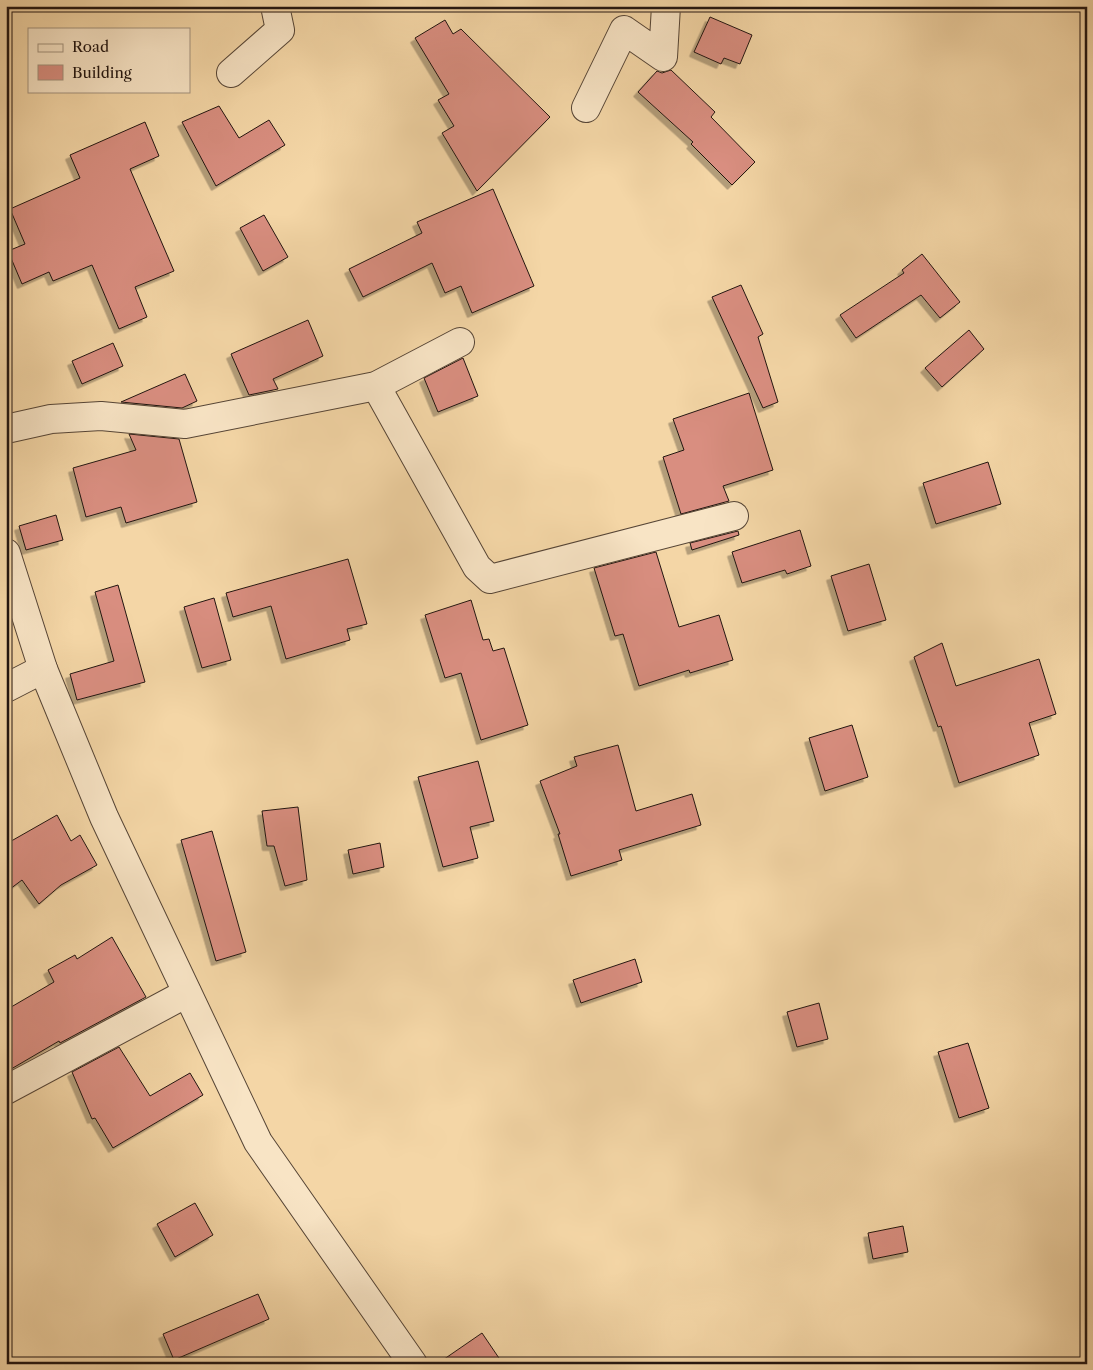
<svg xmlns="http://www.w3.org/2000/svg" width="1093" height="1370" viewBox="0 0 1093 1370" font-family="'Libre Caslon Text',serif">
  <defs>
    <filter id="shadow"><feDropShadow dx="-4.5" dy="4.5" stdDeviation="0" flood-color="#0004"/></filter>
  </defs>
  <rect width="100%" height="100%" fill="#f4d6a6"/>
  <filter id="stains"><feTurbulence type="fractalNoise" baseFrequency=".004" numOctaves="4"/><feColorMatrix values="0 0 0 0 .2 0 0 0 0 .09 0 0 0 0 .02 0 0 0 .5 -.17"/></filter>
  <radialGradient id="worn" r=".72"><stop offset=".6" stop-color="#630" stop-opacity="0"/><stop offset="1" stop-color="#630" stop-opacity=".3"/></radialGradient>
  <g fill="#d98e80" stroke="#221510" filter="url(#shadow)">
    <path d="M710,17L752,35L740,64L724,58L721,64L694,52Z"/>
    <path d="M445,20L453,34L461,29L550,117L477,191L442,133L454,126L438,100L449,94L415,38Z"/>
    <path d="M671,70L715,112L711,117L755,162L732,185L691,144L693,142L638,92L657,71L662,73Z"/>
    <path d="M219,106L239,138L269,120L285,145L216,186L182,122Z"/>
    <path d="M145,122L159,156L130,169L174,271L135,287L147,317L119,329L92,265L53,281L49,272L22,284L8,251L25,244L10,209L80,178L70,155Z"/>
    <path d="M493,189L534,286L472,313L461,286L445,293L432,263L363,297L349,269L422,233L417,222Z"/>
    <path d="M264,215L288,257L263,271L240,228Z"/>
    <path d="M922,254L960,302L940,318L921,295L856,338L840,315L904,273L902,270Z"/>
    <path d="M741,285L763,334L758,337L778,402L763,408L712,297Z"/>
    <path d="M308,320L323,356L273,379L278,389L249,395L231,354Z"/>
    <path d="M969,330L984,349L942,387L925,368Z"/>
    <path d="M113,343L123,366L82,384L72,361Z"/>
    <path d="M463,358L478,396L438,412L424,378Z"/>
    <path d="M185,374L197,401L182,408L121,402Z"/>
    <path d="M749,393L773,470L723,486L729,501L681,514L663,457L684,450L673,419Z"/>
    <path d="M129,434L179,439L197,502L126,523L121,507L86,517L73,468L136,450Z"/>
    <path d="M988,462L1001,504L936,524L923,483Z"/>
    <path d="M56,515L63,540L26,550L19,526Z"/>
    <path d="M800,530L811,566L787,574L785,570L742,583L732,552Z"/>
    <path d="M738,531L739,535L692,550L690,543Z"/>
    <path d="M656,552L679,627L719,615L733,660L690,673L689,670L639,686L623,634L615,636L594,568Z"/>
    <path d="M348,559L367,624L347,629L350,640L286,659L271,606L233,617L226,593Z"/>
    <path d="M869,564L886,620L848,631L831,576Z"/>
    <path d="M118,585L145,682L77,700L70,674L114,661L95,592Z"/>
    <path d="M214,598L231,660L202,668L184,607Z"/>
    <path d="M471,600L483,640L489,639L493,651L504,648L528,725L481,740L461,673L445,678L425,615Z"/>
    <path d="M942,643L956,686L1039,659L1056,714L1029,723L1039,755L959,783L941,726L938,727L914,657Z"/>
    <path d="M852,725L868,777L825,791L809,738Z"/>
    <path d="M618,745L636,811L692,794L701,825L619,850L622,860L571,876L558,834H560L540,781L577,766L574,757Z"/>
    <path d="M478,761L494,821L470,827L478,858L443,867L418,777Z"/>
    <path d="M298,807L307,880L285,886L274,846H267L262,811Z"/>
    <path d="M57,815L71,841L80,835L97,865L61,885L39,904L22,880L6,892V844Z"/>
    <path d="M212,831L246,952L216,961L181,840Z"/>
    <path d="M380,843L384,867L353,874L348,850Z"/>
    <path d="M112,937L146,997L60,1043L59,1041L6,1072V1010L54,982L48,970L75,955L77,959Z"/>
    <path d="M635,959L642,982L581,1003L573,980Z"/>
    <path d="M819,1003L828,1039L797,1047L787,1012Z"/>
    <path d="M968,1043L989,1108L959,1118L938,1052Z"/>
    <path d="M119,1047L150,1096L190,1073L203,1095L113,1148L95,1118L92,1119L72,1072Z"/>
    <path d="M195,1203L213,1235L175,1257L157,1224Z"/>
    <path d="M903,1226L908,1252L873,1259L868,1233Z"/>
    <path d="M258,1294L269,1319L174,1360L163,1334Z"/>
    <path d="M482,1333L503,1364H437Z"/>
  </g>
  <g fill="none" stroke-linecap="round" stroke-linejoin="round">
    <defs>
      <g id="street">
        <path d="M231,73L280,30L275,6"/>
        <path d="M586,108L624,30L663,57L666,6"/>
        <path d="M376,386L477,567L490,579L734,516"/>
        <path d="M6,429L51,419L101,416L185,424L376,386L460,342"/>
        <path d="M6,553L43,669L104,817L258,1142L413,1364"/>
        <path d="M6,688L43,669"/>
        <path d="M6,1090L187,993"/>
      </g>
    </defs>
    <use href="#street" stroke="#564536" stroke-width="30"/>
    <use href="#street" stroke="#f8e4c5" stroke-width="28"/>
  </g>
  <rect width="1093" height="1370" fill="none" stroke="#f4d6a6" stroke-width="25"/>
  <rect x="8" y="8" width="1078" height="1355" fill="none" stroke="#221510" stroke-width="2.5"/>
  <rect x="12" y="12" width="1068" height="1345" fill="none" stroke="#221510"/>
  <rect x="28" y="28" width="162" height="65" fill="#f8e4c5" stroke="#a2917d"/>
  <rect x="38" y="44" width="25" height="8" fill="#f8e4c5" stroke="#a2917d"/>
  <text x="72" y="52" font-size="15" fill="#221510">Road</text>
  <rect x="38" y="65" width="25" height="15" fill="#d98e80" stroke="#a2917d"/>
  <text x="72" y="78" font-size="15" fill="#221510">Building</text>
  <rect width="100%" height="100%" filter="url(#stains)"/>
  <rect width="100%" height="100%" fill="url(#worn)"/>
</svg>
